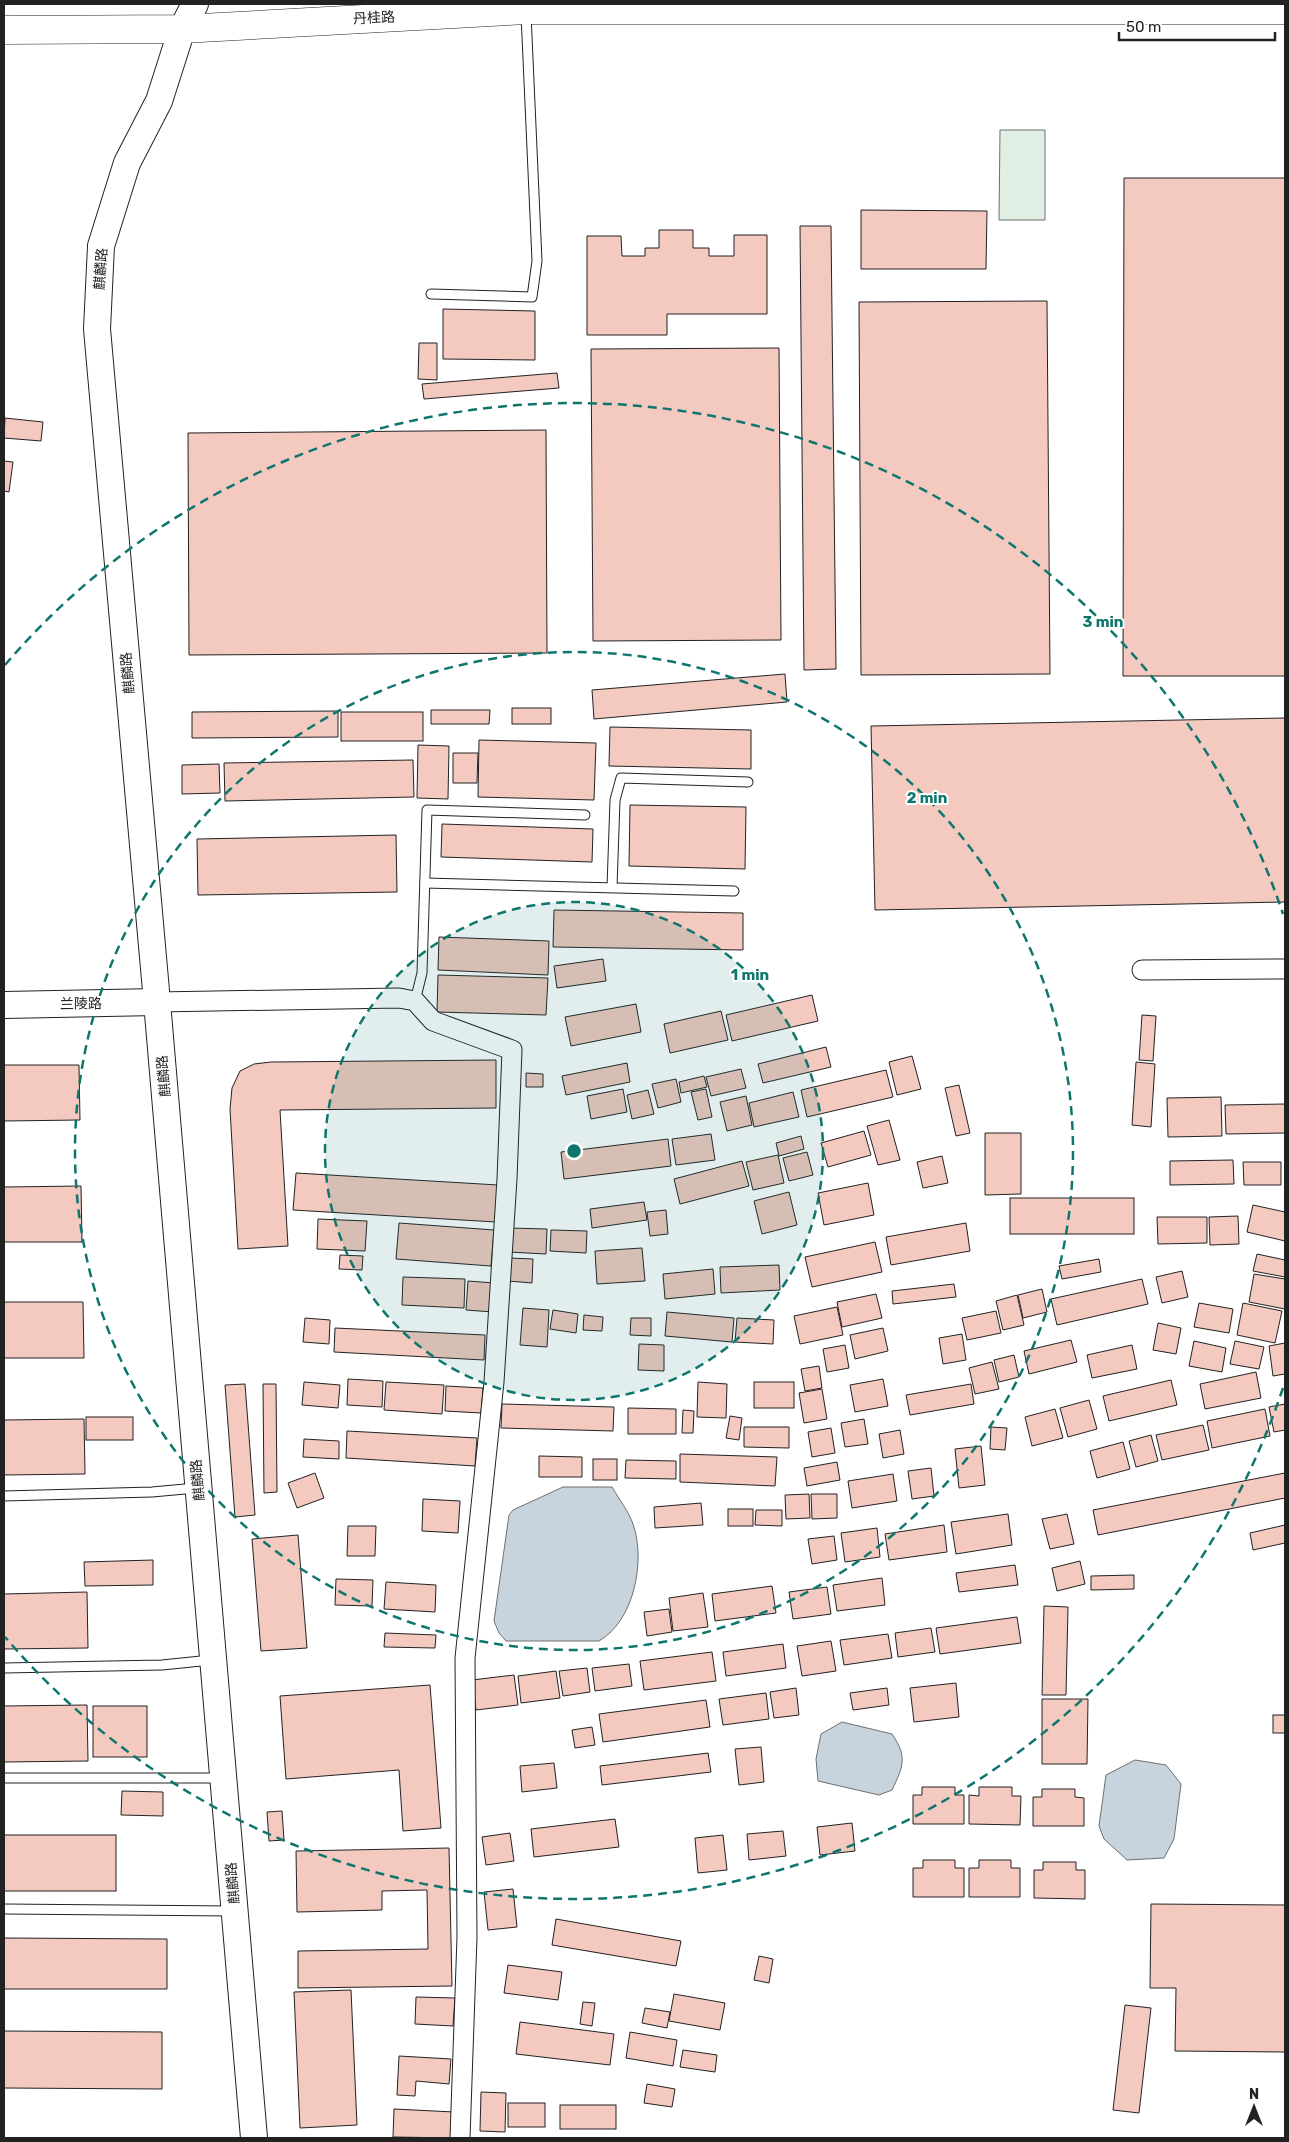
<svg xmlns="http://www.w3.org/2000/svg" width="1289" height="2142" viewBox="0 0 1289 2142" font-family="Rubik,'Noto Sans SC',sans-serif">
  <rect width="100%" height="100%" fill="#fff"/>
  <path fill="#e0efe3" stroke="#6f6f6f" d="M1000,130H1045V220H999Z"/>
  <g fill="#c7d3dd" stroke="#6f6f6f">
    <path d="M563,1487H612C619,1499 629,1512 633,1524C646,1561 634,1621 599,1641H506L499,1633L494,1621L509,1515L513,1510Z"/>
    <path d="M842,1722L892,1734C908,1757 903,1767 892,1790L879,1795L818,1781L816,1759L821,1734Z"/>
    <path d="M1135,1760L1166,1765L1181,1784L1174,1839L1164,1858L1127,1860L1104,1839L1099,1826L1106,1775Z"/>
  </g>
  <g fill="#f3c9c0" stroke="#222">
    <path d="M1124,178H1285V676H1123Z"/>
    <path d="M861,210L987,211L986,269H861Z"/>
    <path d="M800,226H831L836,669L804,670Z"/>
    <path d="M659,230H693V248H709V256H734V235H767V314H667V335H587V236H621L622,256H645V248H659Z"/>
    <path d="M1047,301L1050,674L861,675L859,302Z"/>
    <path d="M443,309L535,311V360L443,359Z"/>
    <path d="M419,343H437V380L418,379Z"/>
    <path d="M779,348L781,640L593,641L591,349Z"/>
    <path d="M557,373L559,388L424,399L422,384Z"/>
    <path d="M5,418L43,422L41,441L4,438Z"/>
    <path d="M546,430L547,653L189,655L188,433Z"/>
    <path d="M4,461L13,462L9,492L4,491Z"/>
    <path d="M785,674L787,702L594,719L592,690Z"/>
    <rect x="512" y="708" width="39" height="16"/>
    <path d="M431,710H490L489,724H431Z"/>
    <path d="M338,711V737L192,738V712Z"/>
    <rect x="341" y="712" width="82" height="29"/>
    <path d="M1285,718V902L875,910L871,726Z"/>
    <path d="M610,727L751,730V769L609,766Z"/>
    <path d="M479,740L596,743L594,800L478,797Z"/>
    <path d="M418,745L449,746L448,799L417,798Z"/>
    <path d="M453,753H478L477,783H453Z"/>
    <path d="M413,760L414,797L225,801L224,763Z"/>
    <path d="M219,764L220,793L182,794V765Z"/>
    <path d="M630,805L746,807L745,869L629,866Z"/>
    <path d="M442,824L593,829L592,862L441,857Z"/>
    <path d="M396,835L397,892L198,895L197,839Z"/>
    <path d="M554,910L743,913V950L553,947Z"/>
    <path d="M439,937L549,941L548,975L438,970Z"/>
    <path d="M603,959L606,981L557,988L554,966Z"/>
    <path d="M438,975L548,978L546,1015L437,1012Z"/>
    <path d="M812,995L818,1021L732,1041L726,1015Z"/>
    <path d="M636,1004L641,1032L571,1046L565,1017Z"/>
    <path d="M721,1011L728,1040L670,1053L664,1024Z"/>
    <path d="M1142,1015L1156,1016L1153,1061L1139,1060Z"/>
    <path d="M826,1047L831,1067L763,1083L758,1064Z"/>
    <path d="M912,1056L921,1089L897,1095L889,1062Z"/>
    <path d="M496,1060V1108L280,1110L288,1246L238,1249L230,1109L232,1088L240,1071L254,1064L271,1062Z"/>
    <path d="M1136,1062L1155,1064L1151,1127L1132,1125Z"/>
    <path d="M627,1063L630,1082L566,1095L562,1076Z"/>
    <path d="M4,1065H79L80,1120L4,1121Z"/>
    <path d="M741,1069L746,1088L711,1096L706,1077Z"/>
    <path d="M886,1070L893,1097L807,1117L801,1090Z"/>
    <path d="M526,1073L543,1074V1087H526Z"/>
    <path d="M704,1076L707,1087L681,1093L679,1082Z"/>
    <path d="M676,1079L681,1102L658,1108L652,1084Z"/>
    <path d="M959,1085L970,1133L956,1136L945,1088Z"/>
    <path d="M623,1089L627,1112L591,1119L587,1096Z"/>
    <path d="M706,1089L712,1117L698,1120L691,1092Z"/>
    <path d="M648,1090L654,1114L632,1119L627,1095Z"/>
    <path d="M793,1092L799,1117L754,1127L749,1103Z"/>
    <path d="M746,1096L752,1125L727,1131L720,1102Z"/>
    <path d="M1221,1097L1222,1136L1168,1137L1167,1098Z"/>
    <path d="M1285,1104V1133L1226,1134L1225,1105Z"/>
    <path d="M889,1120L900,1160L878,1165L867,1126Z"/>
    <path d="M864,1131L871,1155L828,1167L821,1143Z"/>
    <path d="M985,1133H1021V1194L985,1195Z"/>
    <path d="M711,1134L715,1160L676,1165L672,1139Z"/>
    <path d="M801,1136L804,1149L779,1156L776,1143Z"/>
    <path d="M668,1139L671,1166L564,1179L561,1152Z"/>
    <path d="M807,1152L813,1175L789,1181L783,1158Z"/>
    <path d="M778,1155L784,1183L753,1190L746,1162Z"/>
    <path d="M942,1156L948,1183L923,1188L917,1162Z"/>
    <path d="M1233,1160L1234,1184L1170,1185V1161Z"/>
    <path d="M742,1161L749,1186L680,1204L674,1179Z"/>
    <path d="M1243,1162H1281V1185H1244Z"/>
    <path d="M296,1173L498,1185L496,1222L293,1210Z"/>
    <path d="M868,1183L874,1215L824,1225L818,1193Z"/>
    <path d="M81,1186L82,1242H4V1187Z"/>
    <path d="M789,1192L797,1225L762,1234L754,1201Z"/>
    <rect x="1010" y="1198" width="124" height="36"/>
    <path d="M644,1202L647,1220L592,1228L590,1209Z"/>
    <path d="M1253,1205L1285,1212V1241L1247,1232Z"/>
    <path d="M666,1210L668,1234L650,1236L647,1212Z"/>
    <path d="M1238,1216L1239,1244L1210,1245L1209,1217Z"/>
    <path d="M1157,1217H1207V1243L1158,1244Z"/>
    <path d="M318,1219L367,1221L365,1251L317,1249Z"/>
    <path d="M399,1223L494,1230L491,1266L396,1259Z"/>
    <path d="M966,1223L970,1251L891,1265L886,1237Z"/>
    <path d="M509,1228L547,1229L546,1254L508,1252Z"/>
    <path d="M551,1230L587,1231L586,1253L550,1251Z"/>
    <path d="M875,1242L882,1272L812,1287L805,1257Z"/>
    <path d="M642,1248L645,1281L597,1284L595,1251Z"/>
    <path d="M1257,1254L1285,1260V1277L1253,1271Z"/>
    <path d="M340,1255L363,1256L362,1270L339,1269Z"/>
    <path d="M509,1258L533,1259L532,1283L508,1281Z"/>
    <path d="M1099,1259L1101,1272L1062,1279L1059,1266Z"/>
    <path d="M779,1265L780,1290L721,1293L720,1267Z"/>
    <path d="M713,1269L715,1294L665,1299L663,1274Z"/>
    <path d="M1182,1271L1188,1297L1162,1303L1156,1277Z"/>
    <path d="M1254,1274L1285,1279V1309L1249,1302Z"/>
    <path d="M403,1277L465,1279L464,1308L402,1305Z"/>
    <path d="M1142,1279L1148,1304L1057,1325L1051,1299Z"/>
    <path d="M468,1281L494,1283L493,1312L466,1310Z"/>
    <path d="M954,1284L956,1297L893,1304L892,1291Z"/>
    <path d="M1042,1289L1047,1312L1023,1318L1018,1295Z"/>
    <path d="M876,1294L882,1318L842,1327L837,1302Z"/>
    <path d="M1017,1295L1024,1325L1003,1330L996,1301Z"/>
    <path d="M4,1302H83L84,1358H4Z"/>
    <path d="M1199,1303L1233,1309L1229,1333L1194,1327Z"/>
    <path d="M1243,1303L1282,1311L1275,1343L1237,1335Z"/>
    <path d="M837,1307L843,1335L800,1344L794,1316Z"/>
    <path d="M523,1308L549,1310L547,1347L520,1345Z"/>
    <path d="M553,1310L578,1314L576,1333L550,1329Z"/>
    <path d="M996,1311L1001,1333L967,1340L962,1318Z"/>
    <path d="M667,1312L734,1318L732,1342L665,1336Z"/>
    <path d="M584,1315L603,1317L602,1331L583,1330Z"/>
    <path d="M305,1318L330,1320L329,1344L303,1342Z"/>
    <path d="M631,1318H651V1336L630,1335Z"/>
    <path d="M737,1318L774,1320L773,1344L735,1342Z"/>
    <path d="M1158,1323L1181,1328L1176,1354L1153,1350Z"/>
    <path d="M335,1328L485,1335L484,1360L334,1352Z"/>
    <path d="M883,1328L888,1351L855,1359L850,1335Z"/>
    <path d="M962,1334L966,1360L943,1364L939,1338Z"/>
    <path d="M1071,1340L1077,1362L1029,1374L1024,1351Z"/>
    <path d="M1194,1341L1226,1348L1222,1372L1189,1366Z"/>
    <path d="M1235,1341L1264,1347L1259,1369L1230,1364Z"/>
    <path d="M1285,1343V1374L1273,1376L1269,1346Z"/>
    <path d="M639,1344L664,1345V1371L638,1370Z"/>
    <path d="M845,1345L849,1368L827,1372L823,1349Z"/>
    <path d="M1132,1345L1137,1369L1092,1378L1087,1355Z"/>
    <path d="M1014,1355L1019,1377L999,1382L994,1360Z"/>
    <path d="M992,1362L999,1389L975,1394L969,1368Z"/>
    <path d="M819,1366L822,1388L805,1391L801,1369Z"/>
    <path d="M1256,1372L1261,1398L1205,1409L1200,1384Z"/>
    <path d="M348,1379L383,1381L382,1407L347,1405Z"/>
    <path d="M883,1379L888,1406L855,1412L850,1385Z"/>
    <path d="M1171,1380L1177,1405L1109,1421L1103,1396Z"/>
    <path d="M304,1382L340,1385L338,1408L302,1405Z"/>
    <path d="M386,1382L444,1385L442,1414L384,1410Z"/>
    <path d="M698,1382L727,1384L726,1418L697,1417Z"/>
    <rect x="754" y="1382" width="40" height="26"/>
    <path d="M245,1384L255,1515L235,1517L225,1385Z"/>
    <path d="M263,1384H276L277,1492L264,1493Z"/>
    <path d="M971,1384L974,1404L910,1415L906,1395Z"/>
    <path d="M446,1386L483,1388L481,1413L445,1411Z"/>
    <path d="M822,1389L827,1419L804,1423L799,1393Z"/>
    <path d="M1089,1400L1097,1429L1068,1437L1060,1408Z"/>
    <path d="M502,1404L614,1407L613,1431L501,1428Z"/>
    <path d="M1285,1404V1430L1274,1432L1269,1407Z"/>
    <path d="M628,1408L676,1409V1434H628Z"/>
    <path d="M1055,1409L1063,1438L1032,1446L1025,1417Z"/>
    <path d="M1265,1409L1270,1436L1212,1448L1207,1421Z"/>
    <path d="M683,1410L694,1411L693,1433H682Z"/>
    <path d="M730,1416L742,1418L739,1440L726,1438Z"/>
    <rect x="86" y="1417" width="47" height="23"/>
    <path d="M84,1419L85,1474L4,1475V1420Z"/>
    <path d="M864,1419L868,1444L845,1447L841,1423Z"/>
    <path d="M1203,1425L1209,1450L1162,1460L1156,1435Z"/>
    <path d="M744,1427H789V1448L744,1447Z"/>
    <path d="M991,1427L1007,1428L1005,1450L990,1449Z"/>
    <path d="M831,1428L835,1453L812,1457L808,1432Z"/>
    <path d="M900,1430L904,1454L883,1458L879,1434Z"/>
    <path d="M347,1431L477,1438L475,1466L346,1458Z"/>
    <path d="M1151,1435L1158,1461L1136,1467L1129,1441Z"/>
    <path d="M304,1439L339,1441V1459L303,1457Z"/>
    <path d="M1123,1442L1130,1469L1097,1478L1090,1451Z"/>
    <path d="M981,1446L985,1485L959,1488L955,1449Z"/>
    <path d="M680,1454L777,1457L775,1486L680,1482Z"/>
    <path d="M539,1456L582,1457V1477H539Z"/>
    <rect x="593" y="1459" width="24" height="21"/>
    <path d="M626,1460L676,1461V1479L625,1478Z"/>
    <path d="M837,1462L840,1480L807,1486L804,1468Z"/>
    <path d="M931,1468L934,1496L912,1499L908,1471Z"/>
    <path d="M315,1473L324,1498L297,1508L288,1483Z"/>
    <path d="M1285,1473V1498L1098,1535L1093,1510Z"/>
    <path d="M893,1474L897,1501L852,1508L848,1481Z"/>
    <path d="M809,1494L810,1518L786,1519L785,1495Z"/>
    <path d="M811,1494H837V1518L812,1519Z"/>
    <path d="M423,1499L460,1501L458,1533L422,1531Z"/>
    <path d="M701,1503L703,1525L655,1528L654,1507Z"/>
    <rect x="728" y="1509" width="25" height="17"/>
    <path d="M756,1510H782V1526L755,1525Z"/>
    <path d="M1008,1514L1012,1545L956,1554L951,1522Z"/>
    <path d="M1067,1514L1074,1544L1050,1549L1042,1519Z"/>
    <path d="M944,1525L947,1552L889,1560L885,1534Z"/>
    <path d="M1285,1525V1543L1253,1550L1250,1533Z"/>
    <path d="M348,1526H376L375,1556H347Z"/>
    <path d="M877,1528L880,1557L845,1562L841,1533Z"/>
    <path d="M298,1535L307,1648L261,1651L252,1539Z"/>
    <path d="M834,1536L837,1560L812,1564L808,1539Z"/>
    <path d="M153,1560V1585L85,1586L84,1562Z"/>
    <path d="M1080,1561L1085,1584L1057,1591L1052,1568Z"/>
    <path d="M1015,1565L1018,1585L959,1592L956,1573Z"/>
    <path d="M1134,1575V1589L1091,1590V1576Z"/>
    <path d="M882,1578L885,1605L837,1611L833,1585Z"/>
    <path d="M336,1579L373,1580L372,1606L335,1605Z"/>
    <path d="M386,1582L436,1585L435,1612L384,1609Z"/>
    <path d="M772,1586L776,1613L715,1621L712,1594Z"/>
    <path d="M827,1587L831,1614L793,1619L789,1592Z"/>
    <path d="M87,1592L88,1648L4,1649V1594Z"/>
    <path d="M703,1593L708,1627L673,1631L669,1598Z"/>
    <path d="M1044,1606L1068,1607L1066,1695H1042Z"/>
    <path d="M669,1609L672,1632L647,1636L644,1612Z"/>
    <path d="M1017,1617L1021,1643L940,1654L936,1628Z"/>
    <path d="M931,1628L935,1652L898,1657L895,1633Z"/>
    <path d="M385,1633L436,1635L435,1648L384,1647Z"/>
    <path d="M888,1634L892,1658L844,1665L840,1640Z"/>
    <path d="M831,1641L836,1671L802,1676L797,1646Z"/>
    <path d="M783,1644L786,1668L726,1676L723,1652Z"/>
    <path d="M712,1652L716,1681L644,1690L640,1661Z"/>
    <path d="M629,1664L632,1686L595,1691L592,1668Z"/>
    <path d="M587,1668L590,1692L563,1696L559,1671Z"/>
    <path d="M556,1671L560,1698L521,1703L518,1676Z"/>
    <path d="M514,1675L518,1705L476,1710L472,1680Z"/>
    <path d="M956,1683L959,1717L914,1722L910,1688Z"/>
    <path d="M430,1685L441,1828L403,1831L399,1770L286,1779L280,1696Z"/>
    <path d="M796,1688L799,1715L774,1718L770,1692Z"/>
    <path d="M887,1688L889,1705L853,1710L850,1693Z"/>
    <path d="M766,1693L769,1719L723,1725L719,1699Z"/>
    <path d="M1042,1699H1088L1087,1764H1042Z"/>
    <path d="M706,1700L710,1727L603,1742L599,1714Z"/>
    <path d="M87,1705L88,1761L4,1762V1706Z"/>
    <rect x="93" y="1706" width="54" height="51"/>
    <rect x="1273" y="1715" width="12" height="18"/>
    <path d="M592,1727L595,1745L575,1748L572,1730Z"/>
    <path d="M761,1747L764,1782L739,1785L735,1749Z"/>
    <path d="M708,1753L711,1772L602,1785L600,1766Z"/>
    <path d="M554,1763L557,1788L522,1792L520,1766Z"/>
    <path d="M922,1787H955V1795H964V1824H913V1795H922Z"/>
    <path d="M979,1787H1012V1796H1021L1020,1825L969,1824V1795L979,1796Z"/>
    <path d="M1042,1789H1075V1797L1084,1798V1826H1033V1797H1042Z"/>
    <path d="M122,1791L163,1792V1816L121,1815Z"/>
    <path d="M282,1811L284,1840L269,1841L267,1812Z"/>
    <path d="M615,1819L619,1847L534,1857L531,1829Z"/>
    <path d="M852,1823L855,1851L820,1855L817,1827Z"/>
    <path d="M783,1831L786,1856L749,1860L747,1834Z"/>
    <path d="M510,1833L514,1861L486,1865L482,1837Z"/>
    <rect x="4" y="1835" width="112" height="56"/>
    <path d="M723,1835L727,1870L698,1873L695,1838Z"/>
    <path d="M449,1848L452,1986L298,1988V1951L428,1949L427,1890L382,1891V1910L297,1912L296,1851Z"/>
    <path d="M923,1860H955V1868H964V1897H913V1868H923Z"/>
    <path d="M979,1860H1011V1868H1020V1897H969V1868H979Z"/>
    <path d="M1043,1862H1076V1870H1085V1899L1034,1898V1870H1043Z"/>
    <path d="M513,1889L517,1927L488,1930L484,1892Z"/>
    <path d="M1151,1904L1285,1905V2052L1175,2051L1176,1988H1150Z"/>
    <path d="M556,1919L681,1941L676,1966L552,1945Z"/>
    <path d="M4,1938L167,1939V1989H4Z"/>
    <path d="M759,1956L773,1959L769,1983L754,1980Z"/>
    <path d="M508,1965L562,1972L558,2000L504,1993Z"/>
    <path d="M351,1990L357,2125L300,2128L294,1992Z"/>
    <path d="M674,1994L725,2003L720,2030L669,2021Z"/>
    <path d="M416,1997L455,1998L453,2026L415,2024Z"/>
    <path d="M583,2002L595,2003L592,2026L580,2024Z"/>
    <path d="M1125,2005L1151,2008L1139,2113L1113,2110Z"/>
    <path d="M645,2008L670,2012L667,2028L642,2023Z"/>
    <path d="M520,2022L614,2034L610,2065L516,2054Z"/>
    <path d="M4,2031L162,2032V2089L4,2088Z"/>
    <path d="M630,2032L677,2040L673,2066L626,2058Z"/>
    <path d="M683,2050L717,2055L715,2072L680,2067Z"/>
    <path d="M399,2056L451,2059L449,2084L416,2081L415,2096L397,2095Z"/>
    <path d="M647,2084L675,2089L672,2107L644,2103Z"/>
    <path d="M481,2092L506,2093L505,2132L480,2131Z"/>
    <rect x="508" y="2103" width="37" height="24"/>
    <rect x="560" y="2105" width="56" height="24"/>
    <path d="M394,2109L454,2112L453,2138L393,2137Z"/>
  </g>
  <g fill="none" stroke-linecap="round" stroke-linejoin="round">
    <defs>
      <g id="lane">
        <path d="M431,294L532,297L537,261L526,14"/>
        <path d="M425,883L734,891"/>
        <path d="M612,887L615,800L621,778L748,782"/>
        <path d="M415,1001L422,973L427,810L585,815"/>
        <path d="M4,1496L152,1492L196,1488"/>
        <path d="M4,1668L162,1665L211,1660"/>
        <path d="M4,1778H221"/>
        <path d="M4,1909L233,1911"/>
      </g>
      <g id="street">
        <path d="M1142,970L1285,969"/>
        <path d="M157,1002L399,998L415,1001L433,1021L512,1050L507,1179L494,1382L465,1658L467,1937L460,2138"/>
      </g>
      <g id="secondary">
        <path d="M195,4L182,29L159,101L127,163L101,246L97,329L157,1002L254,2138"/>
        <path d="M4,1005L157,1002"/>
      </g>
      <path id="primary" d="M4,30L182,29L526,10H1285"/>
    </defs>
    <use href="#lane" stroke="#222" stroke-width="11"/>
    <use href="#street" stroke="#222" stroke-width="21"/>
    <use href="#secondary" stroke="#222" stroke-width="28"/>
    <use href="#primary" stroke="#222" stroke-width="29"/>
    <use href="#lane" stroke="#fff" stroke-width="9"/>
    <use href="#street" stroke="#fff" stroke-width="19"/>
    <use href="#secondary" stroke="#fff" stroke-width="26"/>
    <use href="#primary" stroke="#fff" stroke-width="28"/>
  </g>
  <circle cx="574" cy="1151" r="249" fill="#0f766e" fill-opacity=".12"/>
  <g fill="none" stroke="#0f766e" stroke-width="2.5" stroke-dasharray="9 6">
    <circle cx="574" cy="1151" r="249"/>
    <circle cx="574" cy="1151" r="499"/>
    <path d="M1283 1388A748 748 0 0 1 5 1637M5 665A748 748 0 0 1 1283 914"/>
  </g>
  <g text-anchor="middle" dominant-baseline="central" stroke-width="4" stroke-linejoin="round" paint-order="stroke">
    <g font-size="14" fill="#222" stroke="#fff">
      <text transform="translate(374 18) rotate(-3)">丹桂路</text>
      <text transform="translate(101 269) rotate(-86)">麒麟路</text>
      <text transform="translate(128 673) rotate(-95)">麒麟路</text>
      <text transform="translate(81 1004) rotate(-1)">兰陵路</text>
      <text transform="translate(164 1076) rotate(-95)">麒麟路</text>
      <text transform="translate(198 1480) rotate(-95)">麒麟路</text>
      <text transform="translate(233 1883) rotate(-95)">麒麟路</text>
    </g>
  </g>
  <circle cx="574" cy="1151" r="8" fill="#0f766e" stroke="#fff" stroke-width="2.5"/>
  <g font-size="15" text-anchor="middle" font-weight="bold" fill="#0f766e" stroke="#fff" stroke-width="4" stroke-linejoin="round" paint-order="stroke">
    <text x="1103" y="627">3 min</text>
    <text x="927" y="803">2 min</text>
    <text x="750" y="980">1 min</text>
  </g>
  <rect width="1289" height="2142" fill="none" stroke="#222222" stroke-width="10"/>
  <g transform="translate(1254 2107)" stroke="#ffffff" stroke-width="4" paint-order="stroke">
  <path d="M0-4L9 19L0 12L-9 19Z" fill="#222222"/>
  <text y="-8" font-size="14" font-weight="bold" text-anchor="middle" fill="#222222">N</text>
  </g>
  <path d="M1119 32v8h156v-8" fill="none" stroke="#222222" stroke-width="2.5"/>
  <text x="1126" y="32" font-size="15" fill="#222222" stroke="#ffffff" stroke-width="4" paint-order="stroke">50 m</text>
</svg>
